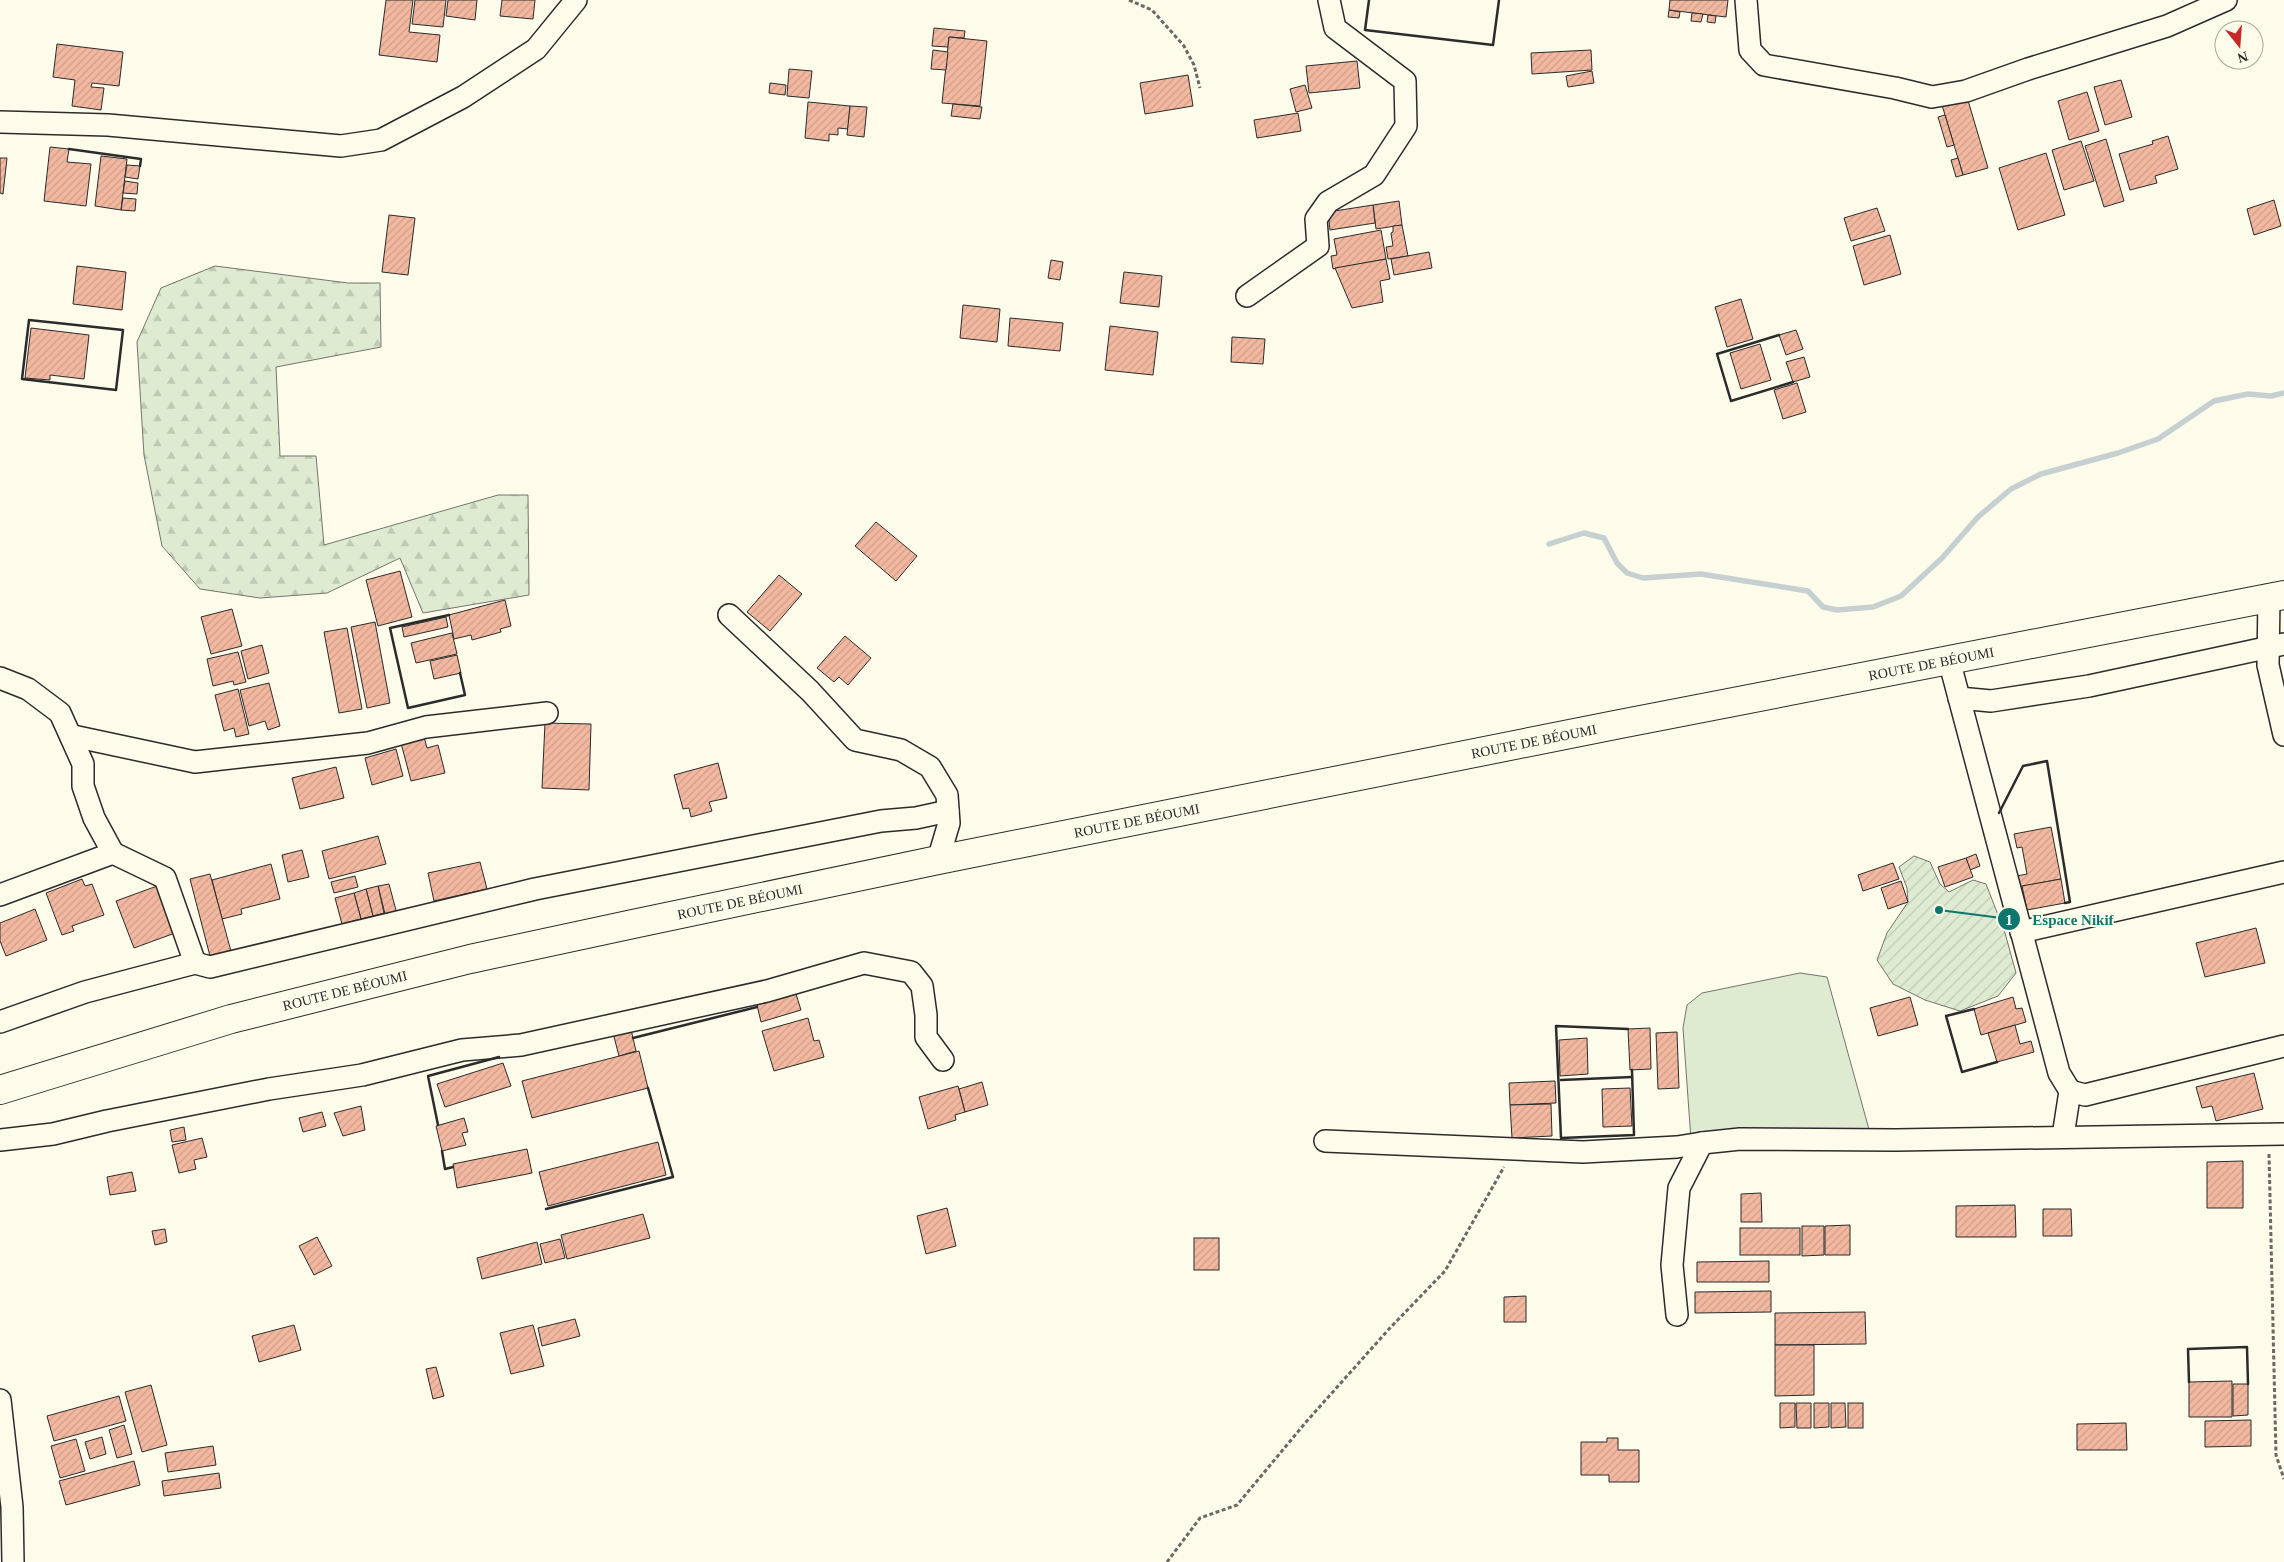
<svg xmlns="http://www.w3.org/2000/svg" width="2284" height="1562" viewBox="0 0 2284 1562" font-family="Georgia,serif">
  <defs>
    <pattern id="forest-firs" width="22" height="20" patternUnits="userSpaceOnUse" patternTransform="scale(1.25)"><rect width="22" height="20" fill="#deebd1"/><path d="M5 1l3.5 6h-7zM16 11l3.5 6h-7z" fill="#bfcab4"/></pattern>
    <pattern id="garden-furrows" width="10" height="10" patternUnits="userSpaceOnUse" patternTransform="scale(1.25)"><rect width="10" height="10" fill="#deebd1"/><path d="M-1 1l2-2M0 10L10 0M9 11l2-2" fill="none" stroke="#bfcab4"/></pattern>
    <pattern id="building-hatch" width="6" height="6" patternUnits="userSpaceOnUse" patternTransform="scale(1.25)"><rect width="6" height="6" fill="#f2b8a0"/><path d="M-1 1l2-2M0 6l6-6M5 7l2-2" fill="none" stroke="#d09e8a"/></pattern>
  </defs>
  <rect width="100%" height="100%" fill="#fdfbea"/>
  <path fill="#deebd1" stroke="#74746e" d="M1800,973L1827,977L1870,1133L1692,1154L1683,1028L1687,1005L1702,993Z"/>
  <path fill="url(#forest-firs)" stroke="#74746e" d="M215,266L348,283H380L381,347L276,367L280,456H316L324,545L498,495H528L529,595L423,613L400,558L327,593L260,598L200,589L162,546L144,455L137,342L161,288Z"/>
  <path fill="url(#garden-furrows)" stroke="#74746e" d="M1914,856L1930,862L1940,884L1949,892L1973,880L1986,884L2005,933L2016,973L1998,996L1960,1011L1925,1000L1893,984L1877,960L1887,933L1908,902L1907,888L1899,867Z"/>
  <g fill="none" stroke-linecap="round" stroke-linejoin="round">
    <path stroke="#c7d0d0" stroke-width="5.5" d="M1549,544L1584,533L1604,538L1617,563L1627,573L1643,578L1701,574L1808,591L1823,607L1837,610L1873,607L1901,596L1942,558L1978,517L2011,489L2041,474L2118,453L2158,439L2214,401L2248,394L2271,396L2284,393"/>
  </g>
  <g fill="url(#building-hatch)" stroke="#2b2b2b">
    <path d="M386,0H413L409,32L440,35L437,62L379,55Z"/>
    <path d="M415,0H446L443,27L412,24Z"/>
    <path d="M448,0H477L475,20L446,16Z"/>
    <path d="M502,0H535L533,19L500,16Z"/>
    <path d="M1670,0H1728L1726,17L1669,10Z"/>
    <path d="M1669,10L1680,12L1679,18L1668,17Z"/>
    <path d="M1692,13L1703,14L1701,22L1691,21Z"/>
    <path d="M1708,15L1716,16L1715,23L1707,22Z"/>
    <path d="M934,28L965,31L964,38L949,37L948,47L932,46Z"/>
    <path d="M949,37L987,41L980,106L942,103Z"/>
    <path d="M57,44L123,52L119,86L92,83L91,87L104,88L101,110L72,106L75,80L53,77Z"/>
    <path d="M933,50L948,52L946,70L931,69Z"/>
    <path d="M1591,50L1592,70L1532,74L1531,53Z"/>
    <path d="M1357,61L1360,88L1309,93L1306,66Z"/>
    <path d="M789,69L812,71L809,98L787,96Z"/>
    <path d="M1592,71L1594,83L1568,87L1566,76Z"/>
    <path d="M1188,75L1193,106L1145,114L1140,83Z"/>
    <path d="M2121,80L2132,117L2105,125L2094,87Z"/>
    <path d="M770,83L786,85L785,95L769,93Z"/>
    <path d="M1305,85L1312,108L1296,112L1290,89Z"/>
    <path d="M2087,92L2099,131L2069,140L2058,101Z"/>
    <path d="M1967,97L1988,168L1963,175L1942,105Z"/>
    <path d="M808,102L850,106L848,129L838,128V135L829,134V141L805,138Z"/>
    <path d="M953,104L982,107L980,119L951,116Z"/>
    <path d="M850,106L867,107L864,137L847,135Z"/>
    <path d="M1298,113L1301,131L1257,138L1254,120Z"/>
    <path d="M1945,115L1954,145L1947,147L1938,117Z"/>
    <path d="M2168,136L2178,169L2155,176L2157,183L2130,190L2119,154L2153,144L2152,141Z"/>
    <path d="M2106,139L2124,201L2104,207L2085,146Z"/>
    <path d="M2081,141L2094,181L2064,190L2052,150Z"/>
    <path d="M50,147L69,149L67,162L91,164L86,206L44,201Z"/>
    <path d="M2046,153L2065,215L2018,230L1999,168Z"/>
    <path d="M101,156L127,159L121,210L95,206Z"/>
    <path d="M0,158H7L3,194L0,193Z"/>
    <path d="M1958,158L1963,175L1956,177L1951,160Z"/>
    <path d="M127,165L140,166L138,179L125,177Z"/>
    <path d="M125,181L138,183L137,194L123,193Z"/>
    <path d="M123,198L136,199L135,211L121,210Z"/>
    <path d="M2274,200L2281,226L2254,235L2247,209Z"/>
    <path d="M1399,201L1402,225L1376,229L1373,205Z"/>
    <path d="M1373,205L1375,223L1330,230L1328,212Z"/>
    <path d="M1877,208L1885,231L1851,241L1844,218Z"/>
    <path d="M389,215L415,218L408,275L382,272Z"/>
    <path d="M1402,225L1408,256L1388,259L1386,247L1393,246L1391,233L1393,232V226Z"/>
    <path d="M1381,230L1386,259L1333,269L1331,256L1337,255L1334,239Z"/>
    <path d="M1890,235L1901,274L1864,285L1853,246Z"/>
    <path d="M1429,252L1432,268L1394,275L1391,259Z"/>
    <path d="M1386,259L1390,279L1380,281L1383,302L1352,308L1335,268Z"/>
    <path d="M1051,260L1063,262L1060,280L1048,278Z"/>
    <path d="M77,266L126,272L122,310L73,304Z"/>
    <path d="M1124,272L1162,276L1159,307L1120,303Z"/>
    <path d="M1741,299L1753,339L1727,347L1715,307Z"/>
    <path d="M963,305L1000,309L997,342L960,338Z"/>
    <path d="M1010,318L1063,323L1060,351L1008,346Z"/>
    <path d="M1110,326L1158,332L1153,375L1105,370Z"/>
    <path d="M31,328L89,335L84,379L50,375V380L25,378Z"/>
    <path d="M1796,330L1803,349L1786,355L1779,335Z"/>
    <path d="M1232,337L1265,339L1263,364L1231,362Z"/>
    <path d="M1760,344L1771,380L1741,389L1730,353Z"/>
    <path d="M1804,357L1810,377L1793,382L1786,362Z"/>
    <path d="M1797,383L1806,412L1783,419L1774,390Z"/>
    <path d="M876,522L917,556L896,581L855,546Z"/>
    <path d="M400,571L412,617L378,626L366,580Z"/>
    <path d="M779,575L802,594L770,631L747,612Z"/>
    <path d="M505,600L511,626L500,629L501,632L472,640L471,635L454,639L449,615Z"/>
    <path d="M232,609L242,646L211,654L201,617Z"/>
    <path d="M446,617L448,627L404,637L402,627Z"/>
    <path d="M375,622L390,703L367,708L351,627Z"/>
    <path d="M347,628L362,709L339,713L324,632Z"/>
    <path d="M452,633L457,654L416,663L411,643Z"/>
    <path d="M845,636L871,658L848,685L839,677L834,682L817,668Z"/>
    <path d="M262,645L269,673L248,679L241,651Z"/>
    <path d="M238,652L246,682L234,685L233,681L213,686L207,659Z"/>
    <path d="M457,655L461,673L434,679L430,661Z"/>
    <path d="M269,683L280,726L268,730L265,721L249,726L240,690Z"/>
    <path d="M238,689L249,734L236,737L234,728L224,731L215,695Z"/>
    <path d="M545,723L591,724L589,790L542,788Z"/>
    <path d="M424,737L427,748L438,745L445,773L411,781L401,743Z"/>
    <path d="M396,749L403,776L372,785L365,758Z"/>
    <path d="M718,763L727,798L709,802L712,811L691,817L689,808L683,809L674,775Z"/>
    <path d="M336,767L344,798L300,809L292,778Z"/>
    <path d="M2051,827L2061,879L2019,887L2017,876L2027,874L2022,847L2017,848L2014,834Z"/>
    <path d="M378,836L386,864L329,879L322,851Z"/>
    <path d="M302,850L309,877L288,882L282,855Z"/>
    <path d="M1976,854L1980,866L1970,870L1966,858Z"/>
    <path d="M1966,858L1973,877L1945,887L1938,867Z"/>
    <path d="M480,862L487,889L434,901L428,873Z"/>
    <path d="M1893,863L1899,879L1863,891L1858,875Z"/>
    <path d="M271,864L280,899L241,909L242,914L222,919L212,880Z"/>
    <path d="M210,874L232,955L211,960L190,879Z"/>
    <path d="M355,876L358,887L334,893L331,882Z"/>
    <path d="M82,879L85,886L92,884L104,915L72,926L74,931L62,935L46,893Z"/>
    <path d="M2061,879L2065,903L2027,910L2022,886Z"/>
    <path d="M1901,881L1908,902L1888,909L1881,888Z"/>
    <path d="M389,884L397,914L386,918L378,886Z"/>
    <path d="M157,886L175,933L134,948L116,901Z"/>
    <path d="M378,886L384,913L373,916L366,889Z"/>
    <path d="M366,889L373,916L361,919L354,893Z"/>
    <path d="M354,893L361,919L342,924L335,898Z"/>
    <path d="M35,909L47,940L6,956L0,941V923Z"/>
    <path d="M2256,928L2265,963L2205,977L2196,943Z"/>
    <path d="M796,994L801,1010L761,1022L757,1005Z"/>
    <path d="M1910,997L1918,1025L1878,1036L1870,1008Z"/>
    <path d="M2013,997L2016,1009L2022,1008L2026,1022L1981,1035L1974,1009Z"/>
    <path d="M808,1018L814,1041L819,1040L824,1057L774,1071L762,1031Z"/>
    <path d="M630,1025L636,1051L619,1056L612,1029Z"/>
    <path d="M2015,1025L2020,1044L2031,1041L2034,1052L1997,1062L1988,1033Z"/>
    <path d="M1650,1028L1651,1069L1630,1070L1628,1029Z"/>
    <path d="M1677,1032L1679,1088L1658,1089L1656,1033Z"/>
    <path d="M1587,1038L1588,1074L1560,1076L1559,1040Z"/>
    <path d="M639,1051L648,1088L532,1118L522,1081Z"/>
    <path d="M503,1063L511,1086L445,1107L437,1084Z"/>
    <path d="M2254,1073L2263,1109L2216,1121L2212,1106L2202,1108L2196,1087Z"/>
    <path d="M1555,1081L1556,1103L1510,1105L1509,1083Z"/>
    <path d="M982,1082L988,1105L965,1112L959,1089Z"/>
    <path d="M958,1086L965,1112L955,1115L956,1120L928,1129L919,1097Z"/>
    <path d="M1630,1088L1632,1126L1603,1127L1602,1089Z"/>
    <path d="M1551,1104L1552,1136L1512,1138L1510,1105Z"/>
    <path d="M361,1106L365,1130L343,1136L334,1113Z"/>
    <path d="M322,1112L326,1126L303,1132L299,1118Z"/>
    <path d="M464,1118L468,1132L462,1133L466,1145L442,1151L436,1126Z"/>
    <path d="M184,1127L186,1140L172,1142L170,1130Z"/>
    <path d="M202,1138L207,1157L194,1160L196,1169L179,1173L172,1145Z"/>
    <path d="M658,1142L666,1175L548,1206L539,1172Z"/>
    <path d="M527,1149L532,1173L457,1188L453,1164Z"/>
    <path d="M2243,1161V1208H2207V1162Z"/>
    <path d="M132,1172L136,1191L110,1195L107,1177Z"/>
    <path d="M1761,1193L1762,1222H1741V1194Z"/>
    <path d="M2015,1205L2016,1237H1956V1206Z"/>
    <path d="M947,1208L956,1246L926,1254L917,1216Z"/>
    <path d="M2043,1209H2071L2072,1236H2043Z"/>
    <path d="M643,1214L650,1238L567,1259L561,1235Z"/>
    <path d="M1850,1225V1255H1825V1226Z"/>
    <path d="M1802,1226H1824V1255L1802,1256Z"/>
    <rect x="1740" y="1228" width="60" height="27"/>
    <path d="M165,1229L167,1242L155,1245L152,1231Z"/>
    <path d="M317,1237L332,1266L314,1275L299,1246Z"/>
    <rect x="1194" y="1238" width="25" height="32"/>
    <path d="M560,1239L565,1258L545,1263L540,1244Z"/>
    <path d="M537,1242L542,1264L482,1279L477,1258Z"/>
    <path d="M1769,1261V1282H1697V1262Z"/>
    <path d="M1771,1291V1312L1695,1313V1292Z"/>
    <path d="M1526,1296V1322H1504V1297Z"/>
    <path d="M1865,1312L1866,1344L1775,1345V1313Z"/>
    <path d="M575,1319L580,1336L542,1346L538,1328Z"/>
    <path d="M294,1325L301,1350L259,1362L252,1336Z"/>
    <path d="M533,1325L544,1366L511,1374L500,1333Z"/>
    <path d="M1775,1345H1814V1395L1775,1396Z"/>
    <path d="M436,1367L444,1396L433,1399L426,1369Z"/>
    <path d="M2232,1381V1417H2189V1382Z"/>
    <path d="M2233,1384H2248V1415L2233,1416Z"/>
    <path d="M151,1385L167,1445L142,1452L125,1392Z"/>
    <path d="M119,1396L126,1421L54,1441L47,1416Z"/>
    <path d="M1780,1403H1795V1427L1780,1428Z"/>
    <path d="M1796,1403H1811V1428H1797Z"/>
    <path d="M1814,1403H1829V1427L1814,1428Z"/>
    <path d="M1831,1403H1845L1846,1427L1831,1428Z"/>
    <rect x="1848" y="1403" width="15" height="25"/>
    <path d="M2251,1420V1446L2205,1447V1421Z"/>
    <path d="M2126,1423L2127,1450H2077V1424Z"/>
    <path d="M124,1425L132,1454L117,1458L109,1430Z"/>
    <path d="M102,1437L106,1454L90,1459L85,1442Z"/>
    <path d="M1607,1438H1618V1450H1639V1482H1609V1475H1581V1442H1607Z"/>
    <path d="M76,1439L85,1471L60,1478L51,1446Z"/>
    <path d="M213,1446L216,1465L168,1472L165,1453Z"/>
    <path d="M134,1461L140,1485L66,1505L59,1481Z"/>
    <path d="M219,1473L221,1488L164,1496L162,1481Z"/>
  </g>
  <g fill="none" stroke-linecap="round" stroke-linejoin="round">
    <defs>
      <g id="minor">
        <path d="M1746,0L1750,50L1764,65L1895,88L1932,97L1966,91L2028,69L2167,26L2226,0"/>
        <path d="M0,122L108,125L341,146L381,140L463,97L536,49L576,0"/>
        <path d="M1247,296L1318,246L1316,219L1328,202L1374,175L1406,126L1405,81L1335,28L1329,0"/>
        <path d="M2269,598L2268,665L2284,735"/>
        <path d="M729,615L810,691L855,740L901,750L930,767L947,795L949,823L938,860"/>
        <path d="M1949,660L2059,1073L2070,1091L2063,1136"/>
        <path d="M0,678L28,689L60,713L83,764V786L94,818L113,853L165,878L195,963"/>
        <path d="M1959,698L1991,701L2089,686L2284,644"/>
        <path d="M73,736L195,762L368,743L426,727L547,713"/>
        <path d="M0,895L113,853"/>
        <path d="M2021,932L2284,872"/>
        <path d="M0,1022L85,992L195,963L210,967L535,889L881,821L916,818L948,811"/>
        <path d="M2070,1091L2085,1095L2284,1046"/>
        <path d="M0,1140L53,1134L107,1121L269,1089L362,1075L462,1050L521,1045L767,991L864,963L911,972L922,986L926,1015V1037L943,1060"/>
        <path d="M1325,1141L1583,1152L1677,1147L1702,1143"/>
        <path d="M1677,1315L1672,1265L1679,1188L1702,1143L1740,1139L1896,1140L2284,1134"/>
        <path d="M0,1400L12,1507L13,1562"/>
      </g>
      <g id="major">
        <path id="s1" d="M0,1090L231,1019L470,959L633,924L938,860L1620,724L2284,595"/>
      </g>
    </defs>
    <use href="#minor" stroke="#2b2b2b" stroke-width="24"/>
    <use href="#major" stroke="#2b2b2b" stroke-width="30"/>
    <g stroke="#6a6964" stroke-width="3" stroke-dasharray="4 2.5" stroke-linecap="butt">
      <path d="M1129,0L1152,10L1184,46L1194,65L1200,88"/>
      <path d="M2269,1154L2276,1455L2284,1479"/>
      <path d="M1167,1562L1200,1518L1237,1505L1306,1422L1389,1329L1445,1271L1504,1167"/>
    </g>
    <use href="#minor" stroke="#fdfbea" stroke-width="21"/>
    <use href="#major" stroke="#fdfbea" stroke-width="28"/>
    <g stroke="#2b2b2b" stroke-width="2.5">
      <path d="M1369,0L1365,30L1493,45L1499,0"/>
      <path d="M69,149L141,159L140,166"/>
      <path d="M29,320L123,330L116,390L22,379Z"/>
      <path d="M1779,335L1717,354L1731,401L1793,382"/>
      <path d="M449,615L390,628L408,708L465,695L460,673"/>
      <path d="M1999,813L2023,766L2047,761L2070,902L2065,903"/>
      <path d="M1974,1009L1946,1016L1962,1072L1997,1062"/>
      <path d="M1628,1029L1556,1026L1561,1138L1634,1135L1632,1070"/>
      <path d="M633,1038L757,1007"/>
      <path d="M1561,1080L1632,1077"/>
      <path d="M438,1125L428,1076L499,1057"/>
      <path d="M442,1151L445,1169L453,1167"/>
      <path d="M546,1209L673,1177L648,1088"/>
      <path d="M2189,1382L2188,1349L2247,1347L2248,1384"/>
    </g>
  </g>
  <g text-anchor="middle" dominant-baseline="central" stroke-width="4" stroke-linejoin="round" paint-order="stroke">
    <g font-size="14" fill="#2b2b2b" stroke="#fdfbea">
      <text stroke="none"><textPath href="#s1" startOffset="1979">ROUTE DE BÉOUMI</textPath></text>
      <text stroke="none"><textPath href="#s1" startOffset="1574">ROUTE DE BÉOUMI</textPath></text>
      <text stroke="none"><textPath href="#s1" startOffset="1169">ROUTE DE BÉOUMI</textPath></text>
      <text stroke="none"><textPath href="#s1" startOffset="764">ROUTE DE BÉOUMI</textPath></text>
      <text stroke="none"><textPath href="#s1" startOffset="359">ROUTE DE BÉOUMI</textPath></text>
    </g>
  </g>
  <path fill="none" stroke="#0f766e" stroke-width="2" d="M1939 910L2009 919"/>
  <g fill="#0f766e" stroke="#fdfbea" stroke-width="2">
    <circle cx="1939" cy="910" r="5"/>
    <circle cx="2009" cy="919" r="12"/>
  </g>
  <g font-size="15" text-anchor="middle" font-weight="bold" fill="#fff">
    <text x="2009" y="925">1</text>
  </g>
  <g font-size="15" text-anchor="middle" font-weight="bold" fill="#0f766e" stroke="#fdfbea" stroke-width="4" stroke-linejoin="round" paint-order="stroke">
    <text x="2073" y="925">Espace Nikif</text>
  </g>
  <g transform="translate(2239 45) rotate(163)"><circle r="24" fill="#fdfbea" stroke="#a9a89e"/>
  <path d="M0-4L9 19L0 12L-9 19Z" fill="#c62828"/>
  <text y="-8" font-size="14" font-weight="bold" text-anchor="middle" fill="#2b2b2b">N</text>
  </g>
</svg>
